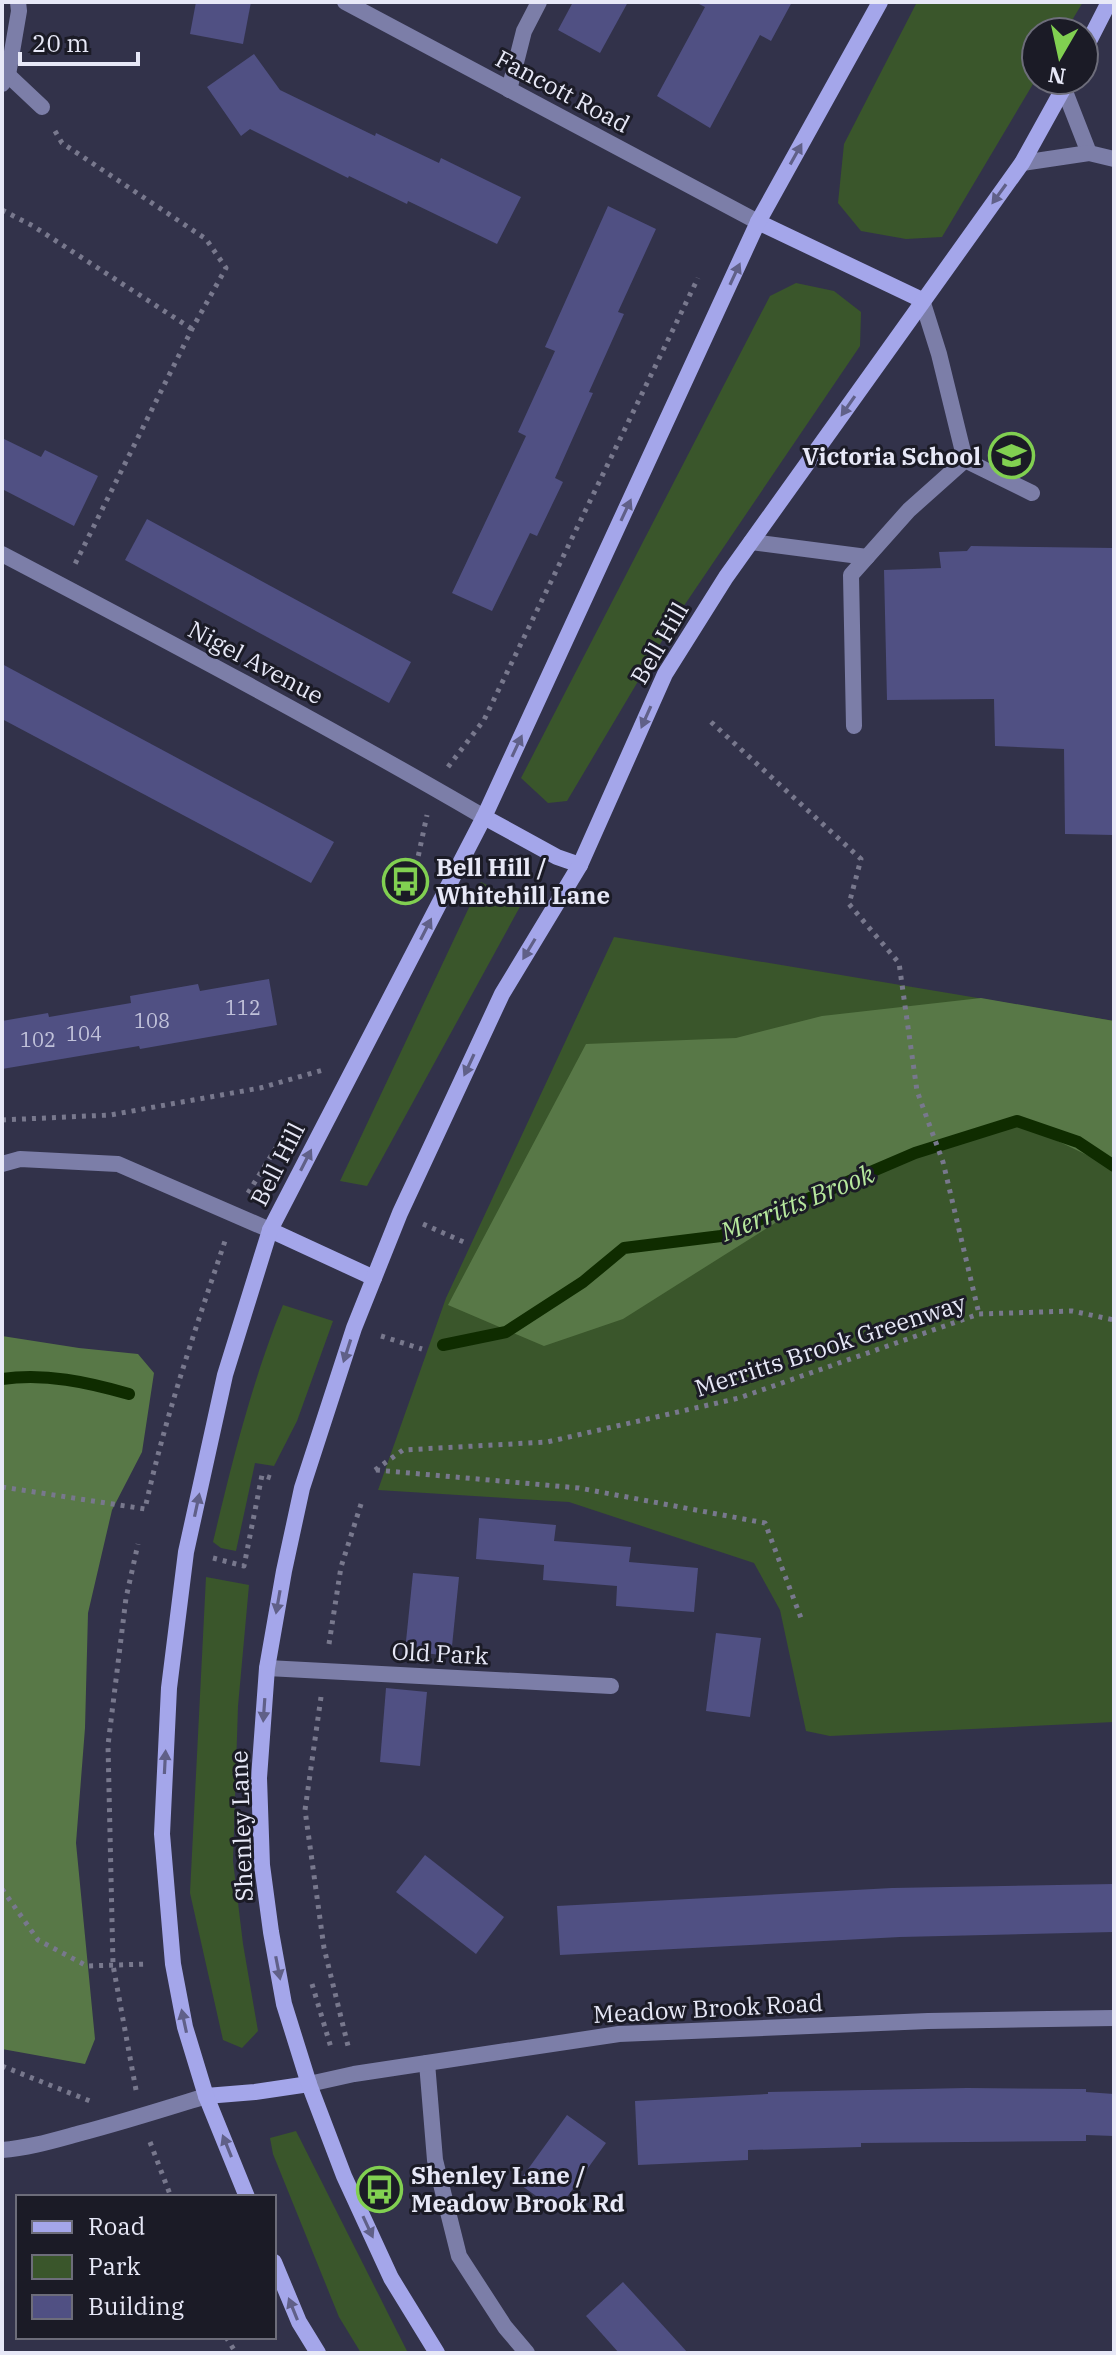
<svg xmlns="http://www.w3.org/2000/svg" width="1116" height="2355" viewBox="0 0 1116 2355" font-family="'IBM Plex Serif',serif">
  <rect width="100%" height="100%" fill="#32324a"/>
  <g fill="#3a562b">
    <path d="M917,2H1083L1065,32H1036V79L942,237L906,239L861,231L838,203L844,144Z"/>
    <path d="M796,283L834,291L861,312L860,346L675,619L567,801L548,803L521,778L770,296Z"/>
    <path d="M481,882L522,903L367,1186L340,1181Z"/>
    <path d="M614,937L1114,1021V1722L830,1736L806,1731L780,1610L754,1563L569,1502L378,1490L446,1298Z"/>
    <path d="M283,1305L333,1321L297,1421L274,1466L255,1463L236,1551L221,1548L213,1542C232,1462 252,1381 283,1305Z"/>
    <path d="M206,1577L249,1585L238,1706L233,1861L243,1944L258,2031L242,2048L223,2040L190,1893Z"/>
    <path d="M296,2131L408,2353H361L339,2317L273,2154L270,2138Z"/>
  </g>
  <g fill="#587847">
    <path d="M981,998L1114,1021V1168L1016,1121L824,1192L623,1319L544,1346L448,1305L586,1044L736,1038L822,1016Z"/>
    <path d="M2,1336L79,1348L138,1354L154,1373L142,1452L112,1510L88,1613L85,1728L76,1843L95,2039L85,2064L2,2049Z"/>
  </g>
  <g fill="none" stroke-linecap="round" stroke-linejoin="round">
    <g stroke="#0f2c00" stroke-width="12">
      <path d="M443,1345L506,1332L583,1282L624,1248L721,1236L915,1153L1017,1121L1078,1142L1114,1166"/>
      <path d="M2,1379C46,1373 87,1382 129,1394"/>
    </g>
  </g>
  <g fill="#505083">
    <path d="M196,2H251L243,44L190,34Z"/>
    <path d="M573,2H628L600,53L558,30Z"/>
    <path d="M695,2H792L771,41L760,35L710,128L657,96L705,7Z"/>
    <path d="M254,54L280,90L375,136L376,133L439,163L441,158L521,197L497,244L408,201L407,204L349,176L348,178L250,129L241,136L207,87Z"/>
    <path d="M608,206L656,229L618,312L624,314L589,392L593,393L555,478L563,482L537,536L530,533L492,611L452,593L526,436L518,432L555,351L545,347Z"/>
    <path d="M2,438L41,457L45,450L98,476L74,526L2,489Z"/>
    <path d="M147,519L411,662L389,703L125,560Z"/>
    <path d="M971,546L1114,548V835L1065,834L1064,749L995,746L994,699L887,700L884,570L941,568L939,552L967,551Z"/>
    <path d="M2,664L334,842L311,883L2,719Z"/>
    <path d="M269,979L277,1025L140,1049L139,1046L2,1069V1021L48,1013L49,1017L131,1003L130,996L198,984L200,991Z"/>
    <path d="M479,1518L556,1525L554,1541L631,1547L629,1562L698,1568L694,1612L616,1606L617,1586L543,1580L544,1565L476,1559Z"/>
    <path d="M413,1573L459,1577L451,1656L405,1651Z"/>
    <path d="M716,1633L761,1638L750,1717L706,1711Z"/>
    <path d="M386,1688L427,1692L420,1766L380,1762Z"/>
    <path d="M425,1855L504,1917L476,1954L396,1892Z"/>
    <path d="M1114,1884V1932L900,1937L560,1955L557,1906L892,1888Z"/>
    <path d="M967,2088L1086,2089V2092L1114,2094V2136L1086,2135V2141L861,2143V2147L748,2150V2160L638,2165L635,2101L768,2094V2092Z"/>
    <path d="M567,2115L606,2143L557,2211L518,2183Z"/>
    <path d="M623,2282L646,2307L688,2353H619L586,2316Z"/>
  </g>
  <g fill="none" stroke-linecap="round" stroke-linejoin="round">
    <g stroke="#78788d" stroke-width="5" stroke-dasharray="4 6" stroke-linecap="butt">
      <path d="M55,131L62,143L206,239L226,268L192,329L75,564"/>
      <path d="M2,210L33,226L192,329"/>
      <path d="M711,722L861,859L849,904L899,963L917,1091L943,1162L979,1314"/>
      <path d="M448,767L484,720L698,278"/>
      <path d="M410,895L427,815"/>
      <path d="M2,1120L110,1115L260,1088L323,1070"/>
      <path d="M248,1193L289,1127"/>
      <path d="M423,1224L466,1243"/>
      <path d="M381,1336L422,1349"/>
      <path d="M375,1470L403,1450L547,1442L739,1398L979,1314L1072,1311L1114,1320"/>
      <path d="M376,1470L579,1488L765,1523L801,1618"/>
      <path d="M2,1487L145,1509C165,1417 196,1327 226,1238"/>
      <path d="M213,1558L244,1566L262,1475L271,1478"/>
      <path d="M329,1644L341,1567L362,1501"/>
      <path d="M321,1697L305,1810L324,1948L349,2050"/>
      <path d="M2,1889L38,1940L87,1966L148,1964"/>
      <path d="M312,1984L332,2051"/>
      <path d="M2,2066L90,2101"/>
      <path d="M136,2090L113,1965L108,1745L126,1598L138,1544"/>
      <path d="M150,2142L171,2197"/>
      <path d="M226,2337L236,2353"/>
    </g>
    <g stroke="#7c7ea8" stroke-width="16">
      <path d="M1064,89L1089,153"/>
      <path d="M509,90L524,31L539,2"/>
      <path d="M1022,163L1089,153L1114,159"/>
      <path d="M922,300L939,354L965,460L1032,493"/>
      <path d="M751,542L867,557"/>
      <path d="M854,726L851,575L909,510L965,460"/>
      <path d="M2,2150C29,2148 55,2140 81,2133C123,2122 164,2109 206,2096"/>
    </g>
    <g stroke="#7c7ea8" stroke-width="16">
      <path d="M345,2L758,222"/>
      <path d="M8,75L42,107"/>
      <path d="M2,84L8,75L19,11L18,2"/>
      <path d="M2,554C164,639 326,725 484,817"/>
      <path d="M2,1164L20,1159L118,1164L270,1230"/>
      <path d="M267,1668L611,1686"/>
      <path d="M427,2063L435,2160L459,2256L505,2327L527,2353"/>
      <path d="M309,2084L354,2074L619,2034L928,2021L1114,2018"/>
    </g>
    <g stroke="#a4a6ea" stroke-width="16">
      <path d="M1084,51L1109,2"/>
      <path d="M758,222L922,300"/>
      <path d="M484,817L557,857L580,865"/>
      <path d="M270,1230L374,1278"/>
      <path d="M206,2096L255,2092L309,2084"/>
      <path d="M247,2197L206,2096L185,2027L173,1964L162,1834L169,1688L186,1552L225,1375L270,1230L484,817L758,222L880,2"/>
      <path d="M274,2262L299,2322L318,2353"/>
      <path d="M437,2353L391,2278L344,2176L309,2084L284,2004L271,1932L262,1865L259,1778L267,1668L284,1571L302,1488L354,1328L400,1213L502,994L580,865L665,674L726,577L1022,163L1068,80"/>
    </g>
  </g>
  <defs><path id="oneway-solid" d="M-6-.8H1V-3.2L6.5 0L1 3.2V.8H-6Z" transform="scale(2)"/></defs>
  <g fill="#606088">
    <use href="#oneway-solid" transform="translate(796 154) rotate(-61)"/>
    <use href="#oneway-solid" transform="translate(999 194) rotate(126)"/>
    <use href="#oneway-solid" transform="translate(735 274) rotate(-65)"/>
    <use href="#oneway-solid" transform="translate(848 406) rotate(125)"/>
    <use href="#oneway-solid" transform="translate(626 510) rotate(-65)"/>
    <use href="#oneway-solid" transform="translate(646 717) rotate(114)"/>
    <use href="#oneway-solid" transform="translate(517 746) rotate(-65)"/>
    <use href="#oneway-solid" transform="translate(426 929) rotate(-63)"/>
    <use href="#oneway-solid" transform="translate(529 949) rotate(121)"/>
    <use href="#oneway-solid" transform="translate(469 1065) rotate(115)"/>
    <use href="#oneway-solid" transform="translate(306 1160) rotate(-63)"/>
    <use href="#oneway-solid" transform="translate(347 1351) rotate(108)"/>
    <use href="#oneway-solid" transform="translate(197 1505) rotate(-78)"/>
    <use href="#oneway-solid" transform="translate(278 1602) rotate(100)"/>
    <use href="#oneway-solid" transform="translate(264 1710) rotate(94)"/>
    <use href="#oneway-solid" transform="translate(165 1762) rotate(-87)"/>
    <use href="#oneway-solid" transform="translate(278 1968) rotate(79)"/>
    <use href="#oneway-solid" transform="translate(184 2021) rotate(-102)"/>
    <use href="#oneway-solid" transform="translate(227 2146) rotate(-112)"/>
    <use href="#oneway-solid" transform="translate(368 2227) rotate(65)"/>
    <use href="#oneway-solid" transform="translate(293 2309) rotate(-112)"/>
  </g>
  <defs>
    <symbol id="school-ring" viewBox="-11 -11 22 22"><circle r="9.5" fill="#1b1b26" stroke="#81d051" stroke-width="1.5"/><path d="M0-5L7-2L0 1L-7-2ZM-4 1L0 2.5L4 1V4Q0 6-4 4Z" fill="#81d051"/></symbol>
    <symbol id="bus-ring" viewBox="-11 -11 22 22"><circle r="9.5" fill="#1b1b26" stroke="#81d051" stroke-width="1.5"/><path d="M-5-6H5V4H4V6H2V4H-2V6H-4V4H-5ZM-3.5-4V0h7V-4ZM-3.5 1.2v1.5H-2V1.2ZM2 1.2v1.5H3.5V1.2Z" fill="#81d051"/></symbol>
  </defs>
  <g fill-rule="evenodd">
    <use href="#school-ring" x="986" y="430" width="51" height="51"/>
    <use href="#bus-ring" x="380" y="856" width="51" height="51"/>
    <use href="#bus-ring" x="354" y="2164" width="51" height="51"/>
  </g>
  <g text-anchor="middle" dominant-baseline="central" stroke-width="6" stroke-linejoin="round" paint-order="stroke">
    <g font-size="20" fill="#c1c2da">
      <text x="243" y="1007">112</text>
      <text x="152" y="1020">108</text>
      <text x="84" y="1033">104</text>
      <text x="38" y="1039">102</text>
    </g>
    <g font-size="24" fill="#e7e8f7" stroke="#1b1b26">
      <text transform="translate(563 91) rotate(28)">Fancott Road</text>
      <text transform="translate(659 643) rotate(-60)">Bell Hill</text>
      <text transform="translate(256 662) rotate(28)">Nigel Avenue</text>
      <text transform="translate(277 1164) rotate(-63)">Bell Hill</text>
      <text transform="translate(830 1345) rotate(-18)">Merritts Brook Greenway</text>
      <text transform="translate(440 1653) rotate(3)">Old Park</text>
      <text transform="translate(241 1826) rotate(-92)">Shenley Lane</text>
      <text transform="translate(708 2008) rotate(-3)">Meadow Brook Road</text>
    </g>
    <g font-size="24" font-weight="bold" fill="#e7e8f7" stroke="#1b1b26" text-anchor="start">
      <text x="981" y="456" text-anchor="end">Victoria School</text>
      <text x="436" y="867">Bell Hill /<tspan x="436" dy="28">Whitehill Lane</tspan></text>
      <text x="411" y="2175">Shenley Lane /<tspan x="411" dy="28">Meadow Brook Rd</tspan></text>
    </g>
    <g font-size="26" font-style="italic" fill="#b6e89d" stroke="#1b1b26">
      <text transform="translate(797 1202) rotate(-22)">Merritts Brook</text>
    </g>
  </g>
  <rect width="1116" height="2355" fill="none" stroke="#e7e8f7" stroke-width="8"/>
  <rect x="16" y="2195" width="260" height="144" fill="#1b1b26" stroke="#6d6d7a" stroke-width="2"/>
  <rect x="32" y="2221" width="40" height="12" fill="#a4a6ea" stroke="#6d6d7a" stroke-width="2"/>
  <text x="88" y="2235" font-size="24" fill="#e7e8f7">Road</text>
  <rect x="32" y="2255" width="40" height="24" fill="#3a562b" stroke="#6d6d7a" stroke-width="2"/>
  <text x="88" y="2275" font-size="24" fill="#e7e8f7">Park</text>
  <rect x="32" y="2295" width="40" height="24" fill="#505083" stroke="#6d6d7a" stroke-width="2"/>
  <text x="88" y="2315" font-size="24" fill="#e7e8f7">Building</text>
  <g transform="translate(1060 56) rotate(189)"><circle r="38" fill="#1b1b26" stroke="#6d6d7a" stroke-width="2"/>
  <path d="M0-6L14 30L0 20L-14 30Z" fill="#81d051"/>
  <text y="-12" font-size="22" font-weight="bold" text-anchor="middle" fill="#e7e8f7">N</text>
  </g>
  <path d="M20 52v12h118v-12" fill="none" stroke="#e7e8f7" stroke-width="4"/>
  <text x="32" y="52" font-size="24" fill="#e7e8f7" stroke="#1b1b26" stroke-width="6" paint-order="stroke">20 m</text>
</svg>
